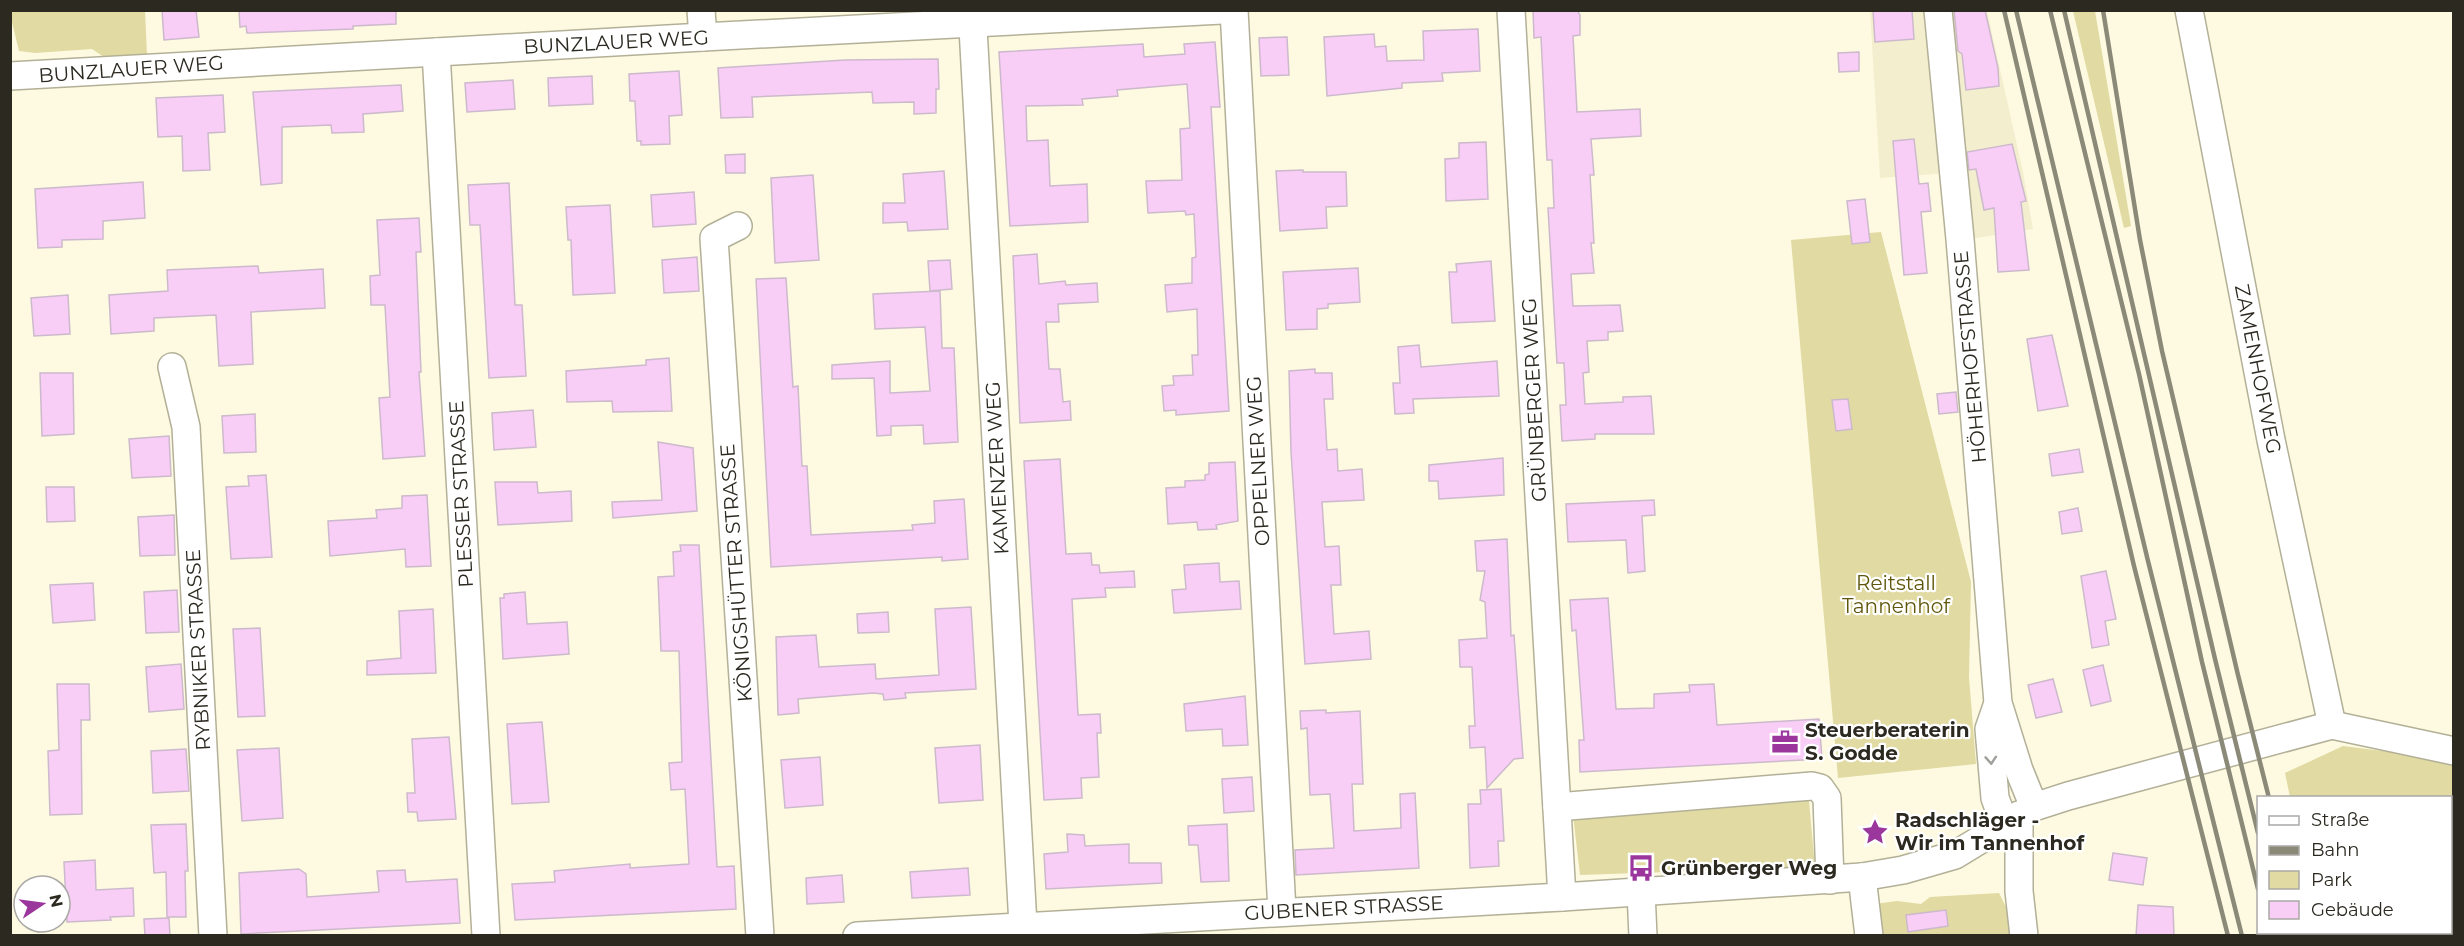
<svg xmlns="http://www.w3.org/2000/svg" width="2464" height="946" viewBox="0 0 2464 946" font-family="Montserrat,sans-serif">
  <rect width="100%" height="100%" fill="#fdfae1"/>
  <g fill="#f3efce">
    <path d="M1870,11H1933L1949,173L1880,178Z"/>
    <path d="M1942,11H1987L2023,172L2033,229L1964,240Z"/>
  </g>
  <g fill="#e1daa2">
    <path d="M16,10L145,11L147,55L104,57L92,49L35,53L19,51L10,14Z"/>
    <path d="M2073,11H2095L2131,226L2124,228Z"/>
    <path d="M1881,232L1971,582L1969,677L1976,764L1838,778L1791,240Z"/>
    <path d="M2343,746L2453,760V935L2322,936L2321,933L2450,932V798L2290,797L2285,773Z"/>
    <path d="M1808,790L1815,867L1580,875L1573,815Z"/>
    <path d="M1999,893L2020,935H1878L1875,904L1897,901L1921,904L1930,897Z"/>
  </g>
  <g fill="#f8cef7" stroke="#cdb9cc" stroke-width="1.5">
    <path d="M162,10H196L199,37L164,40Z"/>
    <path d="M239,10H396V24L353,26V29L247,33L246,26L240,27Z"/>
    <path d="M1533,10H1577L1580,15V35L1573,36L1577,112L1640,109L1641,136L1591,139L1594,175H1590L1594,243H1591L1594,273L1571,274L1573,306L1620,305L1623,331L1608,332V340L1587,341L1589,372L1583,373L1585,404L1623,402V397L1651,396L1654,434H1595V439L1562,441L1560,405H1566L1564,363H1557L1548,208H1554L1552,160H1547L1541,37L1534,38Z"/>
    <path d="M1873,10H1912L1914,39L1875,42Z"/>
    <path d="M1954,10H1985L1998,68L1999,86L1966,90L1962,54L1958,51Z"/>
    <path d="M1478,29L1480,71L1442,73L1443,81L1402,83V88L1327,96L1324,37L1374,34L1375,47L1386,46L1387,61L1424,60L1423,31Z"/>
    <path d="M1287,37L1289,75L1261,76L1259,38Z"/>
    <path d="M1215,42L1220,107H1211L1229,411L1176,415V410L1164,411L1162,386L1174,385L1173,376L1193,375L1192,355H1198L1197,309L1167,312L1165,285L1192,283V258L1196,257L1194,214L1186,215L1185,211L1148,213L1146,181L1182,180L1180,129L1190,128L1187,84L1117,90L1118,96L1082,99L1083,105L1026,106L1027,141L1048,140L1050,186L1087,184L1088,222L1010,226L999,52L1143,44L1144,57L1185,54L1184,44Z"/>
    <path d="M1859,52V71L1839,72L1838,53Z"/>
    <path d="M938,59L939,89H936V113L914,114V102L873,103L872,92L752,97L753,117L721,118L718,68L845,60Z"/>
    <path d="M679,71L682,115L669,116L670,144L641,145V141H637L635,101H630L629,74Z"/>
    <path d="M592,76L593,104L549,106L548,78Z"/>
    <path d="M513,80L515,109L467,112L465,83Z"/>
    <path d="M401,85L403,111L363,114L364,132L332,133L331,125L282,127V183L261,185L253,92Z"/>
    <path d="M223,95L225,132L208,133L210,170L183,171L182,136L158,137L156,98Z"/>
    <path d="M1914,139L1919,184L1928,183L1931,211L1921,212L1927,273L1904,275L1893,141Z"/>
    <path d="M1486,142L1488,199L1446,201L1445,159L1459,158V143Z"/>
    <path d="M2012,144L2026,201L2021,202L2029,270L1998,272L1994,208L1984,210L1976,169L1969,170L1967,152Z"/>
    <path d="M745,154V173H726L725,155Z"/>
    <path d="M1303,170V172H1346L1347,206L1326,207L1327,228L1280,231L1276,171Z"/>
    <path d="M944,171L948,229L908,231L907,222L883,223V203H905L903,174Z"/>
    <path d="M813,175L819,260L775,263L771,178Z"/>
    <path d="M143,182L145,218L103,221V239L62,240V247L38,248L35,189Z"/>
    <path d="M509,183L515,305H522L526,376L489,378L480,225H470L468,185Z"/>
    <path d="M694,192L696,224L653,227L651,195Z"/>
    <path d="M1865,199L1870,242L1852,244L1847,201Z"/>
    <path d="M610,205L615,293L573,295L571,240H568L566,207Z"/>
    <path d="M419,218L421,252H416L421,372H419L425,456L383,459L379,398L390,397L385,305H371L370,276L380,275L377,220Z"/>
    <path d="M1037,254L1039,284L1065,281L1066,285L1097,283L1098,302L1058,304L1059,322H1046L1049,369H1060L1063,402L1070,401L1071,420L1020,423L1013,256Z"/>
    <path d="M697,257L699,291L664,293L662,260Z"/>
    <path d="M950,260L952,289L930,291L928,261Z"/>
    <path d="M1491,261L1495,321L1452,323L1449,272H1457L1456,264Z"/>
    <path d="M258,266L259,273L323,269L325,308L251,312L253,364L219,366L216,315L154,318V331L111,334L109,295L168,291L167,270Z"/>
    <path d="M1358,268L1360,302L1328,304V308L1317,309V329L1286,330L1283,272Z"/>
    <path d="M786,278L793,387L798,386L802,466H807L811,535L913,530L912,525L935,523L934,501L964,499L968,559L942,561V557L771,567L756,279Z"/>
    <path d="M940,291L942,348H954L958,442L924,444L923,425L891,426V435L877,436L874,378L832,379V365L890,361V393L930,391L925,327L875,329L873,294Z"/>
    <path d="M68,295L70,334L34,336L31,298Z"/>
    <path d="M2052,335L2068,406L2038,411L2027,339Z"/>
    <path d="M1419,345L1421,367L1497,361L1499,396L1413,399L1414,413L1395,414L1393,383H1400L1398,347Z"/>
    <path d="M669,358L672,411L613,412L612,401L567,402L566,371L646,365V360Z"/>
    <path d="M1315,369V373H1332L1333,399H1324L1327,450L1337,449L1338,471L1362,469L1364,500L1322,502L1325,547L1339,546L1341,585H1331L1334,634L1369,631L1371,659L1305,664L1291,452L1289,371Z"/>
    <path d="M40,373H73L74,434L42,436Z"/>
    <path d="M1956,392L1958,412L1939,414L1937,394Z"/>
    <path d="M1848,399L1852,429L1836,431L1832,400Z"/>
    <path d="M533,410L536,447L494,450L492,413Z"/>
    <path d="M255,414L256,452L224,453L222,416Z"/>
    <path d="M169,436L171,476L132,478L129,439Z"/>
    <path d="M658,442L693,448L697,511L613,518L612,502L662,500Z"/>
    <path d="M2079,449L2083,472L2052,476L2049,454Z"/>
    <path d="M1503,458L1504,495L1439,499L1438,481H1429V465Z"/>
    <path d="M1060,459L1066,554L1091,553L1092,565H1099L1100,573L1134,571L1135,587L1105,588L1106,597L1072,599L1078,715L1100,714L1101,733H1097L1099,777L1081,778L1082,798L1044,800L1024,461Z"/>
    <path d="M1235,462L1238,521L1216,525L1217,529L1198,530L1197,522L1168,524L1166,488L1185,487V481L1205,480V475L1209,474V463Z"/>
    <path d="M266,475L272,557L231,559L226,487L249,486L248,476Z"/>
    <path d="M495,482H537L538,493L571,491L572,521L498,525Z"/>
    <path d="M46,487H74L75,521L47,522Z"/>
    <path d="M427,495L431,566L406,567L405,549L330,556L328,521L377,518L376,510L402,508V496Z"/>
    <path d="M1654,500L1655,515L1642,516L1645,571L1628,573L1626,540L1568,542L1566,504Z"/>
    <path d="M2078,508L2082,531L2062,534L2059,512Z"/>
    <path d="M174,515L175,555L140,556L138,517Z"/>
    <path d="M1507,539L1511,636L1514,635L1523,758L1514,759L1487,788L1485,747L1470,748L1469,726H1475L1472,667H1460L1459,640L1487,638L1485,602L1480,600L1485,571H1477L1475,541Z"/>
    <path d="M680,545H699L717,867L734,866L736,909L515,920L512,884L555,882L554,871L630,864V868L689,864L685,789L671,790L669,763L682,762L679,651H661L658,577L674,576L673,552L681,551Z"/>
    <path d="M1219,563L1220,582L1239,581L1241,609L1174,613L1172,590L1186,589L1184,565Z"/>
    <path d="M2106,571L2116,619L2105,621L2109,645L2092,648L2081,576Z"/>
    <path d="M93,583L95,620L53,623L50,585Z"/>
    <path d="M177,590L179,632L146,633L144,592Z"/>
    <path d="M525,592L527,624L567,622L569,654L503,659L500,598H504V594Z"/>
    <path d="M1608,598L1616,709L1654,708V694L1690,692L1689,685L1714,684L1717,725L1819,719L1822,759L1580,772L1579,740H1584L1576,630L1572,631L1570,600Z"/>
    <path d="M971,607L976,689L905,693L906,698L884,700L883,694L873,693L798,699L799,713L778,715L776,637L816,635L819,667L875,664L876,679L939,675L935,609Z"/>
    <path d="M433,609L436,673L367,675V661L401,658L399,611Z"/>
    <path d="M888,612L889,632L858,633L857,614Z"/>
    <path d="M260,628L265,716L238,717L233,629Z"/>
    <path d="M181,664L184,709L149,712L146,667Z"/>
    <path d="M2103,665L2111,701L2091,706L2083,670Z"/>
    <path d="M2053,679L2062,712L2036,718L2028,685Z"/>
    <path d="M57,684H89L90,720H81L82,814L50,815L48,751L59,750Z"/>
    <path d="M1245,696L1248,745L1223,746L1222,729L1186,731L1184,704Z"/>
    <path d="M1326,710V713L1360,711L1363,784H1352L1354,831L1401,828L1400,794L1415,793L1419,868L1296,875L1295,850L1334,848L1330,794L1310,795L1307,728L1301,729L1300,711Z"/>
    <path d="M542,722L549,802L512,804L507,724Z"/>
    <path d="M449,737L456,819L418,821L417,812H408L407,793H415L412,739Z"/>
    <path d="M980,745L983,800L939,803L935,748Z"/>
    <path d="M279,748L283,818L242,821L237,750Z"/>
    <path d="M186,749L189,791L153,793L151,751Z"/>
    <path d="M820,757L823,805L785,808L781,760Z"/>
    <path d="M1252,777L1254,811L1224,813L1222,779Z"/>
    <path d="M1501,789L1504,841H1498L1499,866L1470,868L1468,804H1481L1480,790Z"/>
    <path d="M186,824L188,871H185L186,917H167L166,872L154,873L151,825Z"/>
    <path d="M1227,824L1229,881L1201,882L1198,845H1189L1188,826Z"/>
    <path d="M1067,834L1084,835L1085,846L1129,844V863H1161L1162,883L1046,889L1044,854L1068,852Z"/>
    <path d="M2113,853L2147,858L2143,885L2109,880Z"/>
    <path d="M95,860L96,890L133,888L134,916L110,917L111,920L67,922L64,862Z"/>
    <path d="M968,868L970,895L912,898L910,872Z"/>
    <path d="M299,869L306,874L307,897L379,892L377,871L405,870L406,882L457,879L460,923L241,934L239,873Z"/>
    <path d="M842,875L844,902L807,904L806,878Z"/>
    <path d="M2138,905L2173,907L2174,936H2136Z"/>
    <path d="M1946,910L1948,926L1908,932L1906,915Z"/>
    <path d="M169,918L170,936H145L144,919Z"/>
  </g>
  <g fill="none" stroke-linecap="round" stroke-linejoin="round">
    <defs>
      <g id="minor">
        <path d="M701,10L703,37"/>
        <path d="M972,10L1023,925"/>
        <path d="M1234,10L1282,911"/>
        <path d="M1511,10L1562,897"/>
        <path d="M1938,10L1960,239L1998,703L2019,770L2034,807"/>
        <path d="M2189,10L2271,440L2332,725"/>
        <path d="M436,52L486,936"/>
        <path d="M10,76L703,37L1222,10"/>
        <path d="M738,226L714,238L760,936"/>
        <path d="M172,367L186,427L213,936"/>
        <path d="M1997,706L1989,729L1995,798L2005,825"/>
        <path d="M1557,807L1812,786L1820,788L1827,798L1830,880"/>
        <path d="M2019,815V891L2024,936"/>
        <path d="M1862,877L1869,936"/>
        <path d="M1641,892L1643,936"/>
        <path d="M857,936L1562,897L1862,877L1903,870L1955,855L2034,807L2068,796L2332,725L2454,751"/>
      </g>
    </defs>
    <use href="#minor" stroke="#b3b098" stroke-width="30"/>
    <use href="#minor" stroke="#fff" stroke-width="27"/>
    <g stroke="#8b8978" stroke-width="4.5">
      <path d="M2004,10L2134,566L2228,936"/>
      <path d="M2016,10L2148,561L2242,936"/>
      <path d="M2050,10L2139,374L2202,662L2258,889"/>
      <path d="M2064,10L2215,659L2258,833"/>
      <path d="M2103,10L2140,240L2162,351L2238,675L2269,798"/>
      <path d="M2270,932V936"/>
      <path d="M2283,932L2284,936"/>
      <path d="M2303,932L2304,936"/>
    </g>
  </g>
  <defs><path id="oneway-chevron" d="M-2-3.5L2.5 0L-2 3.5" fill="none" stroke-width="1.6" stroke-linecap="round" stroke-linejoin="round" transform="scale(1.5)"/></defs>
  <use stroke="#a09f9b" href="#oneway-chevron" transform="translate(1991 760) rotate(86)"/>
  <defs>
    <symbol id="office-bare" viewBox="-9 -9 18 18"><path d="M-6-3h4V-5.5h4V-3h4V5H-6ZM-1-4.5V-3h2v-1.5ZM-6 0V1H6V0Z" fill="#9a369c" stroke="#fff" stroke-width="2.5" paint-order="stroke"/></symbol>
    <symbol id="sight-bare" viewBox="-9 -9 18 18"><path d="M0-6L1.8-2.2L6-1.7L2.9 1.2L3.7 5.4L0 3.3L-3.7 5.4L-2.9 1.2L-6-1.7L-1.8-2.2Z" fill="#9a369c" stroke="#fff" stroke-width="2.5" paint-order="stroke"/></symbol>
    <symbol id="bus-bare" viewBox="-9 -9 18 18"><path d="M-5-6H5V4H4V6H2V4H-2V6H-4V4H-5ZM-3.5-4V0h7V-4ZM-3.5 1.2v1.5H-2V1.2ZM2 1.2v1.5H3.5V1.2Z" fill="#9a369c" stroke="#fff" stroke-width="2.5" paint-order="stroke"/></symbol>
  </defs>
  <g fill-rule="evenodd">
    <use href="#office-bare" x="1766" y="723" width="38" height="38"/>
    <use href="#sight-bare" x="1856" y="813" width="38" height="38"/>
    <use href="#bus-bare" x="1622" y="849" width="38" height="38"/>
  </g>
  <g text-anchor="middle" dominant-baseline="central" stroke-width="4.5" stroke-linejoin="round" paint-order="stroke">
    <g font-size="20" fill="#2b2920" stroke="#fff">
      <text transform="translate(616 42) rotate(-3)">BUNZLAUER WEG</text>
      <text transform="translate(131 69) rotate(-4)">BUNZLAUER WEG</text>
      <text transform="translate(1970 357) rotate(-95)">HÖHERHOFSTRASSE</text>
      <text transform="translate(2258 369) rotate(79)">ZAMENHOFWEG</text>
      <text transform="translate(1534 400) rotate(-93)">GRÜNBERGER WEG</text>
      <text transform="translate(1258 461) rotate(-93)">OPPELNER WEG</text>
      <text transform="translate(997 468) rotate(-93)">KAMENZER WEG</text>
      <text transform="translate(461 494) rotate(-93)">PLESSER STRASSE</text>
      <text transform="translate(736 573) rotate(-94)">KÖNIGSHÜTTER STRASSE</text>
      <text transform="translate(198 650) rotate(-93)">RYBNIKER STRASSE</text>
      <text transform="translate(1344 908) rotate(-3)">GUBENER STRASSE</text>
    </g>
    <g font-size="20" fill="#60570c" stroke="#fff">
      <text x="1896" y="583">Reitstall<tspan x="1896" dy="23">Tannenhof</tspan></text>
    </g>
    <g font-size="20" font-weight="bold" fill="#2b2920" stroke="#fff" text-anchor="start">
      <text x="1805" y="730">Steuerberaterin<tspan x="1805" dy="23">S. Godde</tspan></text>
      <text x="1895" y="820">Radschläger -<tspan x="1895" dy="23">Wir im Tannenhof</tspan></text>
      <text x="1661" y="868">Grünberger Weg</text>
    </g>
  </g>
  <rect width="2464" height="946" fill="none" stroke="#2b2920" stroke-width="24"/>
  <rect x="2257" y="796" width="195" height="138" fill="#ffffff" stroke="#aaa9a6" stroke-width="1.5"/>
  <rect x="2269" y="816" width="30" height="9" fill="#ffffff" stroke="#aaa9a6" stroke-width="1.5"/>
  <text x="2311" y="826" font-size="18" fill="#2b2920">Straße</text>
  <rect x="2269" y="846" width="30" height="9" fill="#8b8978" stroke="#aaa9a6" stroke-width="1.5"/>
  <text x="2311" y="856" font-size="18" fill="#2b2920">Bahn</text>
  <rect x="2269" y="871" width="30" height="18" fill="#e1daa2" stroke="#aaa9a6" stroke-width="1.5"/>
  <text x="2311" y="886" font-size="18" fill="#2b2920">Park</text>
  <rect x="2269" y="901" width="30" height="18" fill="#f8cef7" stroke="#aaa9a6" stroke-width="1.5"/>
  <text x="2311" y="916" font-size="18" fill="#2b2920">Gebäude</text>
  <g transform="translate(42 904) rotate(77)"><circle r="28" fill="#ffffff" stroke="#aaa9a6" stroke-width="1.5"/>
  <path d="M0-4.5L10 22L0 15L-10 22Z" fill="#9a369c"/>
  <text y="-9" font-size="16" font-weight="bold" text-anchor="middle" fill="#2b2920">N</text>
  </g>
</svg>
